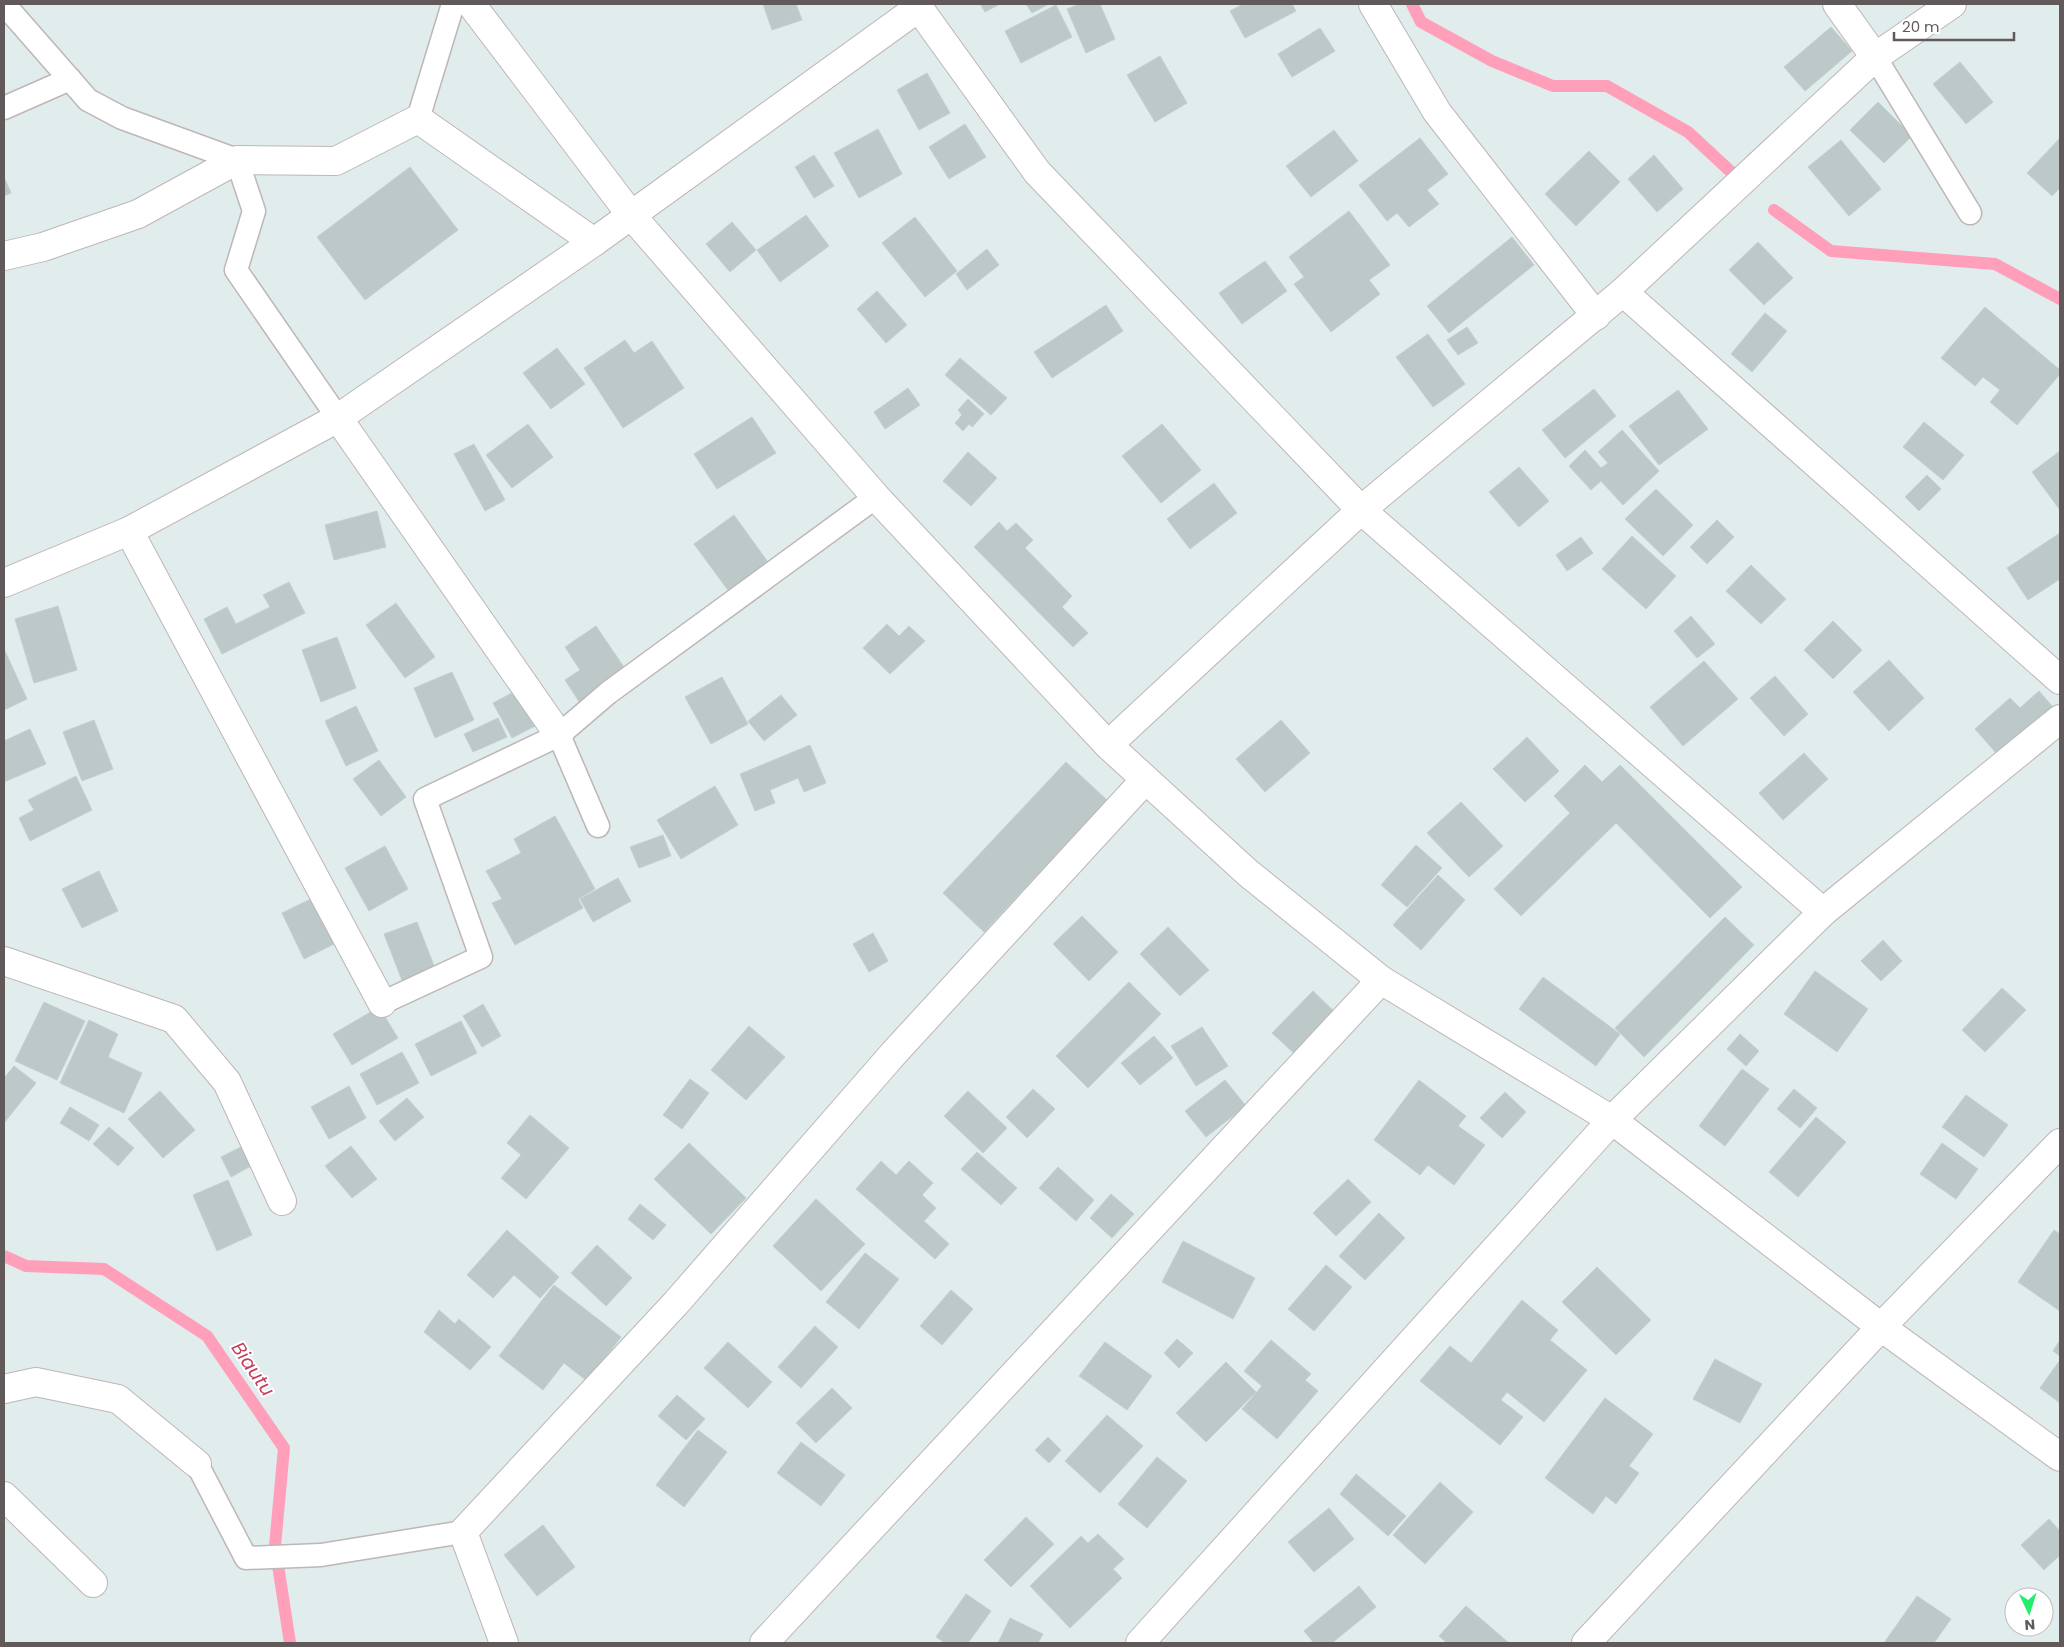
<svg xmlns="http://www.w3.org/2000/svg" width="2064" height="1647" viewBox="0 0 2064 1647" font-family="Poppins,sans-serif">
  <rect width="100%" height="100%" fill="#e1eced"/>
  <g fill="none" stroke-linecap="round" stroke-linejoin="round">
    <g stroke="#ff9fba" stroke-width="12">
      <path d="M1412,4L1421,22L1492,61L1553,86H1607L1688,132L1730,171"/>
      <path d="M1774,210L1831,251L1995,264L2060,299"/>
      <path d="M4,1256L26,1266L104,1269L207,1336L284,1448L275,1546L290,1643"/>
    </g>
  </g>
  <g fill="#bdc8c8" stroke="#bfd2d1">
    <path d="M763,4H796L802,20L772,30Z"/>
    <path d="M980,4H1000L985,12Z"/>
    <path d="M1026,4H1049L1032,13Z"/>
    <path d="M1080,4H1100L1115,39L1086,53L1067,9Z"/>
    <path d="M1243,4H1292L1296,11L1245,38L1230,11Z"/>
    <path d="M1056,5L1072,37L1021,63L1005,31Z"/>
    <path d="M1831,27L1852,51L1805,91L1784,67Z"/>
    <path d="M1320,28L1335,51L1292,77L1278,54Z"/>
    <path d="M1160,56L1187,103L1155,122L1127,75Z"/>
    <path d="M1960,62L1993,102L1966,124L1933,84Z"/>
    <path d="M927,73L950,113L919,130L897,90Z"/>
    <path d="M1878,102L1912,136L1884,163L1850,130Z"/>
    <path d="M965,124L986,157L949,179L929,147Z"/>
    <path d="M878,129L902,174L859,198L834,153Z"/>
    <path d="M1334,130L1358,161L1311,197L1286,166Z"/>
    <path d="M1420,138L1448,174L1427,190L1439,204L1409,227L1397,213L1387,221L1359,185Z"/>
    <path d="M2060,138V188L2052,196L2027,173Z"/>
    <path d="M1841,140L1881,189L1849,216L1808,167Z"/>
    <path d="M1589,151L1620,182L1576,226L1545,194Z"/>
    <path d="M814,155L834,186L814,198L795,167Z"/>
    <path d="M1654,155L1683,189L1657,212L1628,179Z"/>
    <path d="M410,167L458,230L365,300L317,237Z"/>
    <path d="M4,177L11,193L4,196Z"/>
    <path d="M1349,211L1390,265L1369,280L1380,294L1331,332L1294,284L1304,277L1289,257Z"/>
    <path d="M806,215L829,246L780,282L757,250Z"/>
    <path d="M915,217L957,271L925,297L882,243Z"/>
    <path d="M732,222L756,250L730,272L706,244Z"/>
    <path d="M1512,237L1534,265L1449,333L1427,306Z"/>
    <path d="M1758,242L1793,278L1764,305L1729,270Z"/>
    <path d="M987,249L999,265L967,290L956,274Z"/>
    <path d="M1265,261L1287,291L1242,324L1219,293Z"/>
    <path d="M877,291L907,325L886,343L857,309Z"/>
    <path d="M1106,305L1123,331L1052,378L1034,352Z"/>
    <path d="M1985,307L2060,370V374L2017,425L1990,402L2000,390L1983,377L1975,386L1941,358Z"/>
    <path d="M1765,313L1787,331L1752,372L1731,354Z"/>
    <path d="M1467,327L1478,343L1458,355L1447,340Z"/>
    <path d="M1428,334L1465,384L1433,407L1396,357Z"/>
    <path d="M625,340L634,353L652,341L684,388L623,428L584,368Z"/>
    <path d="M557,348L585,384L551,409L523,373Z"/>
    <path d="M960,358L1007,398L991,415L945,375Z"/>
    <path d="M908,388L920,405L885,429L874,412Z"/>
    <path d="M1594,389L1616,416L1565,458L1542,430Z"/>
    <path d="M1678,390L1708,429L1659,465L1629,426Z"/>
    <path d="M968,399L984,414L972,427L969,424L963,431L955,423L962,415L958,410Z"/>
    <path d="M752,417L776,453L717,489L694,454Z"/>
    <path d="M1924,422L1964,455L1943,480L1903,447Z"/>
    <path d="M528,424L553,457L512,488L486,455Z"/>
    <path d="M1162,424L1201,470L1161,503L1122,456Z"/>
    <path d="M1622,430L1659,471L1623,505L1601,481L1591,490L1569,466L1585,450L1601,468L1608,463L1598,452Z"/>
    <path d="M474,444L505,500L485,511L454,454Z"/>
    <path d="M2060,451V510L2032,472Z"/>
    <path d="M968,452L997,478L971,506L943,481Z"/>
    <path d="M1519,467L1549,501L1519,527L1489,492Z"/>
    <path d="M1927,475L1941,489L1919,511L1905,497Z"/>
    <path d="M1214,483L1237,513L1190,549L1167,519Z"/>
    <path d="M1656,489L1693,525L1663,556L1625,519Z"/>
    <path d="M377,511L386,547L334,560L325,525Z"/>
    <path d="M734,515L770,565L730,593L694,544Z"/>
    <path d="M1717,520L1734,537L1707,564L1690,547Z"/>
    <path d="M999,522L1007,531L1016,523L1033,540L1025,548L1072,596L1062,607L1088,633L1073,647L974,547Z"/>
    <path d="M2060,533V579L2028,600L2007,568Z"/>
    <path d="M1632,536L1676,576L1646,609L1602,569Z"/>
    <path d="M1581,537L1593,553L1567,571L1556,555Z"/>
    <path d="M1751,565L1786,599L1761,624L1726,591Z"/>
    <path d="M289,582L305,613L222,654L204,619L227,607L236,624L270,607L263,595Z"/>
    <path d="M396,603L435,657L405,678L366,625Z"/>
    <path d="M58,606L77,670L34,683L15,619Z"/>
    <path d="M1691,616L1715,644L1697,658L1674,631Z"/>
    <path d="M1833,621L1862,650L1833,679L1804,650Z"/>
    <path d="M887,624L899,636L909,626L925,641L890,674L863,648Z"/>
    <path d="M596,626L630,676L580,703L565,680L580,670L565,647Z"/>
    <path d="M337,637L356,688L321,702L302,650Z"/>
    <path d="M5,651L27,699L4,710V652Z"/>
    <path d="M1889,660L1924,698L1889,731L1853,692Z"/>
    <path d="M1704,661L1738,699L1683,746L1650,707Z"/>
    <path d="M452,672L474,720L435,738L414,688Z"/>
    <path d="M1775,676L1808,714L1784,736L1750,698Z"/>
    <path d="M722,677L748,724L711,744L685,697Z"/>
    <path d="M521,688L539,724L512,738L493,703Z"/>
    <path d="M2039,691L2060,715L2012,771L1975,729L2010,698L2020,708Z"/>
    <path d="M781,695L797,715L764,741L748,721Z"/>
    <path d="M356,706L378,751L346,766L325,721Z"/>
    <path d="M498,718L507,737L473,752L464,734Z"/>
    <path d="M94,720L113,769L82,781L63,732Z"/>
    <path d="M1281,720L1310,753L1265,792L1236,759Z"/>
    <path d="M30,729L46,764L4,782V741Z"/>
    <path d="M1527,737L1559,771L1525,802L1493,769Z"/>
    <path d="M810,745L826,783L804,792L798,778L770,790L775,803L755,811L740,774Z"/>
    <path d="M1804,753L1828,779L1783,820L1759,793Z"/>
    <path d="M379,760L406,797L381,816L353,779Z"/>
    <path d="M1066,762L1107,800L984,932L943,893Z"/>
    <path d="M1585,765L1602,782L1620,765L1742,887L1710,918L1616,823L1521,916L1494,889L1570,813L1554,796Z"/>
    <path d="M76,776L92,810L30,841L19,818L34,810L28,800Z"/>
    <path d="M715,786L738,825L681,859L657,820Z"/>
    <path d="M1461,802L1503,846L1469,877L1427,833Z"/>
    <path d="M555,816L595,889L578,899L583,908L515,945L492,903L502,899L486,871L521,853L514,839Z"/>
    <path d="M663,835L671,856L639,868L630,847Z"/>
    <path d="M1416,845L1442,868L1407,907L1381,885Z"/>
    <path d="M385,846L408,889L369,911L345,868Z"/>
    <path d="M99,871L118,911L82,928L62,889Z"/>
    <path d="M1438,875L1465,900L1421,950L1393,925Z"/>
    <path d="M618,878L631,901L593,922L580,899Z"/>
    <path d="M317,896L340,941L304,959L282,913Z"/>
    <path d="M1082,916L1118,952L1089,981L1053,944Z"/>
    <path d="M1725,917L1754,945L1644,1057L1615,1028Z"/>
    <path d="M417,922L436,971L403,983L384,934Z"/>
    <path d="M1168,927L1209,970L1180,996L1140,954Z"/>
    <path d="M873,933L888,961L869,972L853,944Z"/>
    <path d="M1883,940L1902,961L1881,981L1861,961Z"/>
    <path d="M1815,971L1868,1009L1837,1052L1784,1014Z"/>
    <path d="M1543,977L1620,1034L1596,1066L1519,1009Z"/>
    <path d="M1129,982L1161,1014L1088,1088L1056,1056Z"/>
    <path d="M2002,988L2026,1010L1985,1052L1962,1030Z"/>
    <path d="M1313,991L1339,1016L1298,1057L1272,1033Z"/>
    <path d="M44,1002L85,1021L57,1080L15,1061Z"/>
    <path d="M483,1004L501,1036L482,1047L463,1016Z"/>
    <path d="M379,1007L398,1038L352,1065L333,1034Z"/>
    <path d="M89,1020L118,1034L108,1057L142,1073L124,1113L60,1083Z"/>
    <path d="M461,1021L477,1053L431,1076L415,1044Z"/>
    <path d="M749,1026L785,1057L746,1100L711,1070Z"/>
    <path d="M1202,1027L1228,1066L1196,1086L1171,1046Z"/>
    <path d="M1740,1034L1759,1051L1746,1066L1727,1049Z"/>
    <path d="M1154,1036L1173,1058L1140,1085L1121,1063Z"/>
    <path d="M402,1052L419,1083L377,1105L360,1074Z"/>
    <path d="M14,1066L36,1083L4,1123V1078Z"/>
    <path d="M1742,1069L1769,1089L1725,1146L1699,1126Z"/>
    <path d="M690,1079L709,1093L682,1129L663,1115Z"/>
    <path d="M1225,1080L1246,1106L1206,1137L1185,1111Z"/>
    <path d="M1419,1080L1466,1116L1458,1126L1485,1145L1454,1185L1428,1165L1420,1175L1374,1140Z"/>
    <path d="M349,1086L366,1118L329,1139L311,1107Z"/>
    <path d="M1033,1089L1055,1109L1027,1138L1006,1117Z"/>
    <path d="M1794,1089L1817,1108L1800,1128L1777,1109Z"/>
    <path d="M160,1091L195,1130L163,1158L128,1119Z"/>
    <path d="M968,1091L1007,1128L983,1153L944,1116Z"/>
    <path d="M1505,1092L1526,1112L1502,1138L1480,1118Z"/>
    <path d="M1966,1095L2008,1125L1984,1157L1942,1127Z"/>
    <path d="M407,1098L424,1117L395,1141L379,1121Z"/>
    <path d="M70,1107L99,1125L89,1141L60,1123Z"/>
    <path d="M530,1115L569,1148L526,1199L501,1178L521,1155L507,1143Z"/>
    <path d="M1816,1117L1846,1142L1798,1197L1769,1172Z"/>
    <path d="M109,1127L134,1148L118,1166L93,1144Z"/>
    <path d="M689,1143L746,1198L711,1234L654,1179Z"/>
    <path d="M1942,1143L1978,1169L1956,1199L1920,1174Z"/>
    <path d="M351,1146L377,1179L352,1198L325,1166Z"/>
    <path d="M241,1147L251,1166L231,1177L221,1157Z"/>
    <path d="M977,1152L1017,1188L1001,1205L961,1169Z"/>
    <path d="M881,1161L896,1175L909,1161L933,1183L922,1195L936,1208L924,1221L949,1244L935,1259L856,1189Z"/>
    <path d="M1058,1167L1094,1200L1076,1221L1039,1188Z"/>
    <path d="M1348,1179L1371,1202L1336,1236L1313,1213Z"/>
    <path d="M228,1180L252,1235L217,1251L193,1195Z"/>
    <path d="M1111,1194L1134,1214L1112,1238L1090,1218Z"/>
    <path d="M816,1199L865,1244L821,1291L773,1246Z"/>
    <path d="M640,1204L666,1225L653,1240L628,1219Z"/>
    <path d="M1379,1213L1405,1238L1365,1280L1339,1256Z"/>
    <path d="M507,1230L559,1277L540,1298L514,1275L493,1298L467,1275Z"/>
    <path d="M2054,1230L2060,1234V1311L2018,1282Z"/>
    <path d="M1183,1241L1255,1278L1233,1319L1162,1282Z"/>
    <path d="M597,1245L632,1278L606,1306L571,1273Z"/>
    <path d="M865,1253L899,1279L859,1329L826,1302Z"/>
    <path d="M1326,1265L1352,1287L1314,1331L1288,1309Z"/>
    <path d="M1597,1267L1651,1320L1616,1355L1562,1302Z"/>
    <path d="M554,1285L621,1337L587,1381L564,1363L543,1390L499,1356Z"/>
    <path d="M951,1290L973,1309L942,1345L920,1326Z"/>
    <path d="M1522,1300L1558,1330L1550,1340L1587,1370L1544,1422L1507,1392L1501,1400L1523,1417L1500,1445L1420,1381L1450,1346L1471,1363Z"/>
    <path d="M439,1310L455,1324L459,1319L491,1347L470,1370L424,1332Z"/>
    <path d="M815,1326L838,1347L801,1388L778,1367Z"/>
    <path d="M1177,1339L1193,1353L1179,1368L1164,1353Z"/>
    <path d="M1271,1340L1311,1374L1305,1380L1318,1391L1277,1439L1242,1409L1262,1386L1244,1371Z"/>
    <path d="M2060,1340V1356L2053,1351Z"/>
    <path d="M728,1342L772,1382L748,1408L704,1368Z"/>
    <path d="M1105,1342L1152,1376L1127,1410L1079,1376Z"/>
    <path d="M1715,1359L1762,1384L1740,1423L1693,1399Z"/>
    <path d="M2060,1360V1403L2040,1388Z"/>
    <path d="M1226,1362L1256,1392L1206,1442L1176,1413Z"/>
    <path d="M832,1388L852,1408L816,1443L796,1423Z"/>
    <path d="M677,1395L705,1419L686,1440L658,1416Z"/>
    <path d="M1605,1398L1653,1434L1629,1466L1639,1473L1616,1504L1606,1496L1593,1514L1545,1478Z"/>
    <path d="M1107,1415L1143,1446L1100,1493L1065,1461Z"/>
    <path d="M698,1430L727,1452L684,1507L656,1485Z"/>
    <path d="M1048,1437L1061,1450L1049,1463L1035,1450Z"/>
    <path d="M801,1442L845,1475L821,1506L777,1473Z"/>
    <path d="M1157,1457L1187,1481L1147,1528L1118,1504Z"/>
    <path d="M1356,1474L1406,1516L1388,1536L1340,1494Z"/>
    <path d="M1440,1482L1473,1512L1425,1564L1393,1535Z"/>
    <path d="M1329,1508L1354,1539L1314,1572L1288,1542Z"/>
    <path d="M1026,1517L1054,1544L1011,1587L984,1560Z"/>
    <path d="M2049,1519L2060,1531V1555L2044,1570L2021,1545Z"/>
    <path d="M543,1525L575,1567L537,1596L504,1555Z"/>
    <path d="M1098,1534L1124,1559L1113,1569L1122,1578L1070,1628L1030,1586L1081,1536L1088,1543Z"/>
    <path d="M1359,1586L1376,1607L1332,1643H1314L1304,1631Z"/>
    <path d="M966,1594L991,1611L968,1643H945L936,1637Z"/>
    <path d="M1917,1596L1951,1619L1934,1643H1884Z"/>
    <path d="M1466,1606L1509,1643H1447L1439,1636Z"/>
    <path d="M1010,1618L1043,1634L1038,1643H998Z"/>
  </g>
  <g fill="none" stroke-linecap="round" stroke-linejoin="round">
    <defs>
      <g id="lane">
        <path d="M4,4L88,100L122,118L237,160L254,211L236,270L338,418"/>
        <path d="M1875,57L1970,213"/>
        <path d="M4,108L70,79"/>
        <path d="M418,119L453,4"/>
        <path d="M559,735L598,826"/>
        <path d="M382,1003L481,957L425,799L559,735L608,693L876,497"/>
        <path d="M197,1464L246,1558L321,1555L463,1532"/>
      </g>
      <g id="street">
        <path d="M471,4L631,215L876,497L1108,745L1248,873L1381,980L1612,1120L1881,1327L2060,1457"/>
        <path d="M916,4L1037,172L1361,510L1823,912"/>
        <path d="M1373,4L1437,112L1596,316"/>
        <path d="M1837,4L1875,57"/>
        <path d="M4,256L43,247L138,214L237,160L336,161L418,119L594,242"/>
        <path d="M1623,292L2060,680"/>
        <path d="M338,418L559,735"/>
        <path d="M129,531L382,1003"/>
        <path d="M4,583L129,531L338,418L594,242L918,8"/>
        <path d="M1108,745L1361,510L1623,292L1875,57L1952,4"/>
        <path d="M4,961L174,1019L227,1082L282,1201"/>
        <path d="M4,1389L36,1382L118,1399L197,1464"/>
        <path d="M4,1496L93,1583"/>
        <path d="M504,1643L463,1532L676,1303L894,1053L1144,781"/>
        <path d="M764,1643L1381,980"/>
        <path d="M1140,1643L1612,1120L1823,912L2060,719"/>
        <path d="M1586,1643L1881,1327L2060,1143"/>
      </g>
    </defs>
    <use href="#lane" stroke="#beb6b7" stroke-width="25"/>
    <use href="#street" stroke="#beb6b7" stroke-width="30"/>
    <use href="#lane" stroke="#fff" stroke-width="22"/>
    <use href="#street" stroke="#fff" stroke-width="28"/>
  </g>
  <g text-anchor="middle" dominant-baseline="central" stroke-width="4" stroke-linejoin="round" paint-order="stroke">
    <g font-size="19" font-style="italic" fill="#c53e5b" stroke="#fff">
      <text transform="translate(253 1369) rotate(56)">Biautu</text>
    </g>
  </g>
  <rect width="2064" height="1647" fill="none" stroke="#62595b" stroke-width="10"/>
  <g transform="translate(2029 1612) rotate(176)"><circle r="24" fill="#ffffff" stroke="#c0bdbd"/>
  <path d="M0-4L9 19L0 12L-9 19Z" fill="#26ee6d"/>
  <text y="-8" font-size="14" font-weight="bold" text-anchor="middle" fill="#62595b">N</text>
  </g>
  <path d="M1894 32v8h120v-8" fill="none" stroke="#62595b" stroke-width="2.5"/>
  <text x="1902" y="32" font-size="15" fill="#62595b" stroke="#ffffff" stroke-width="4" paint-order="stroke">20 m</text>
</svg>
